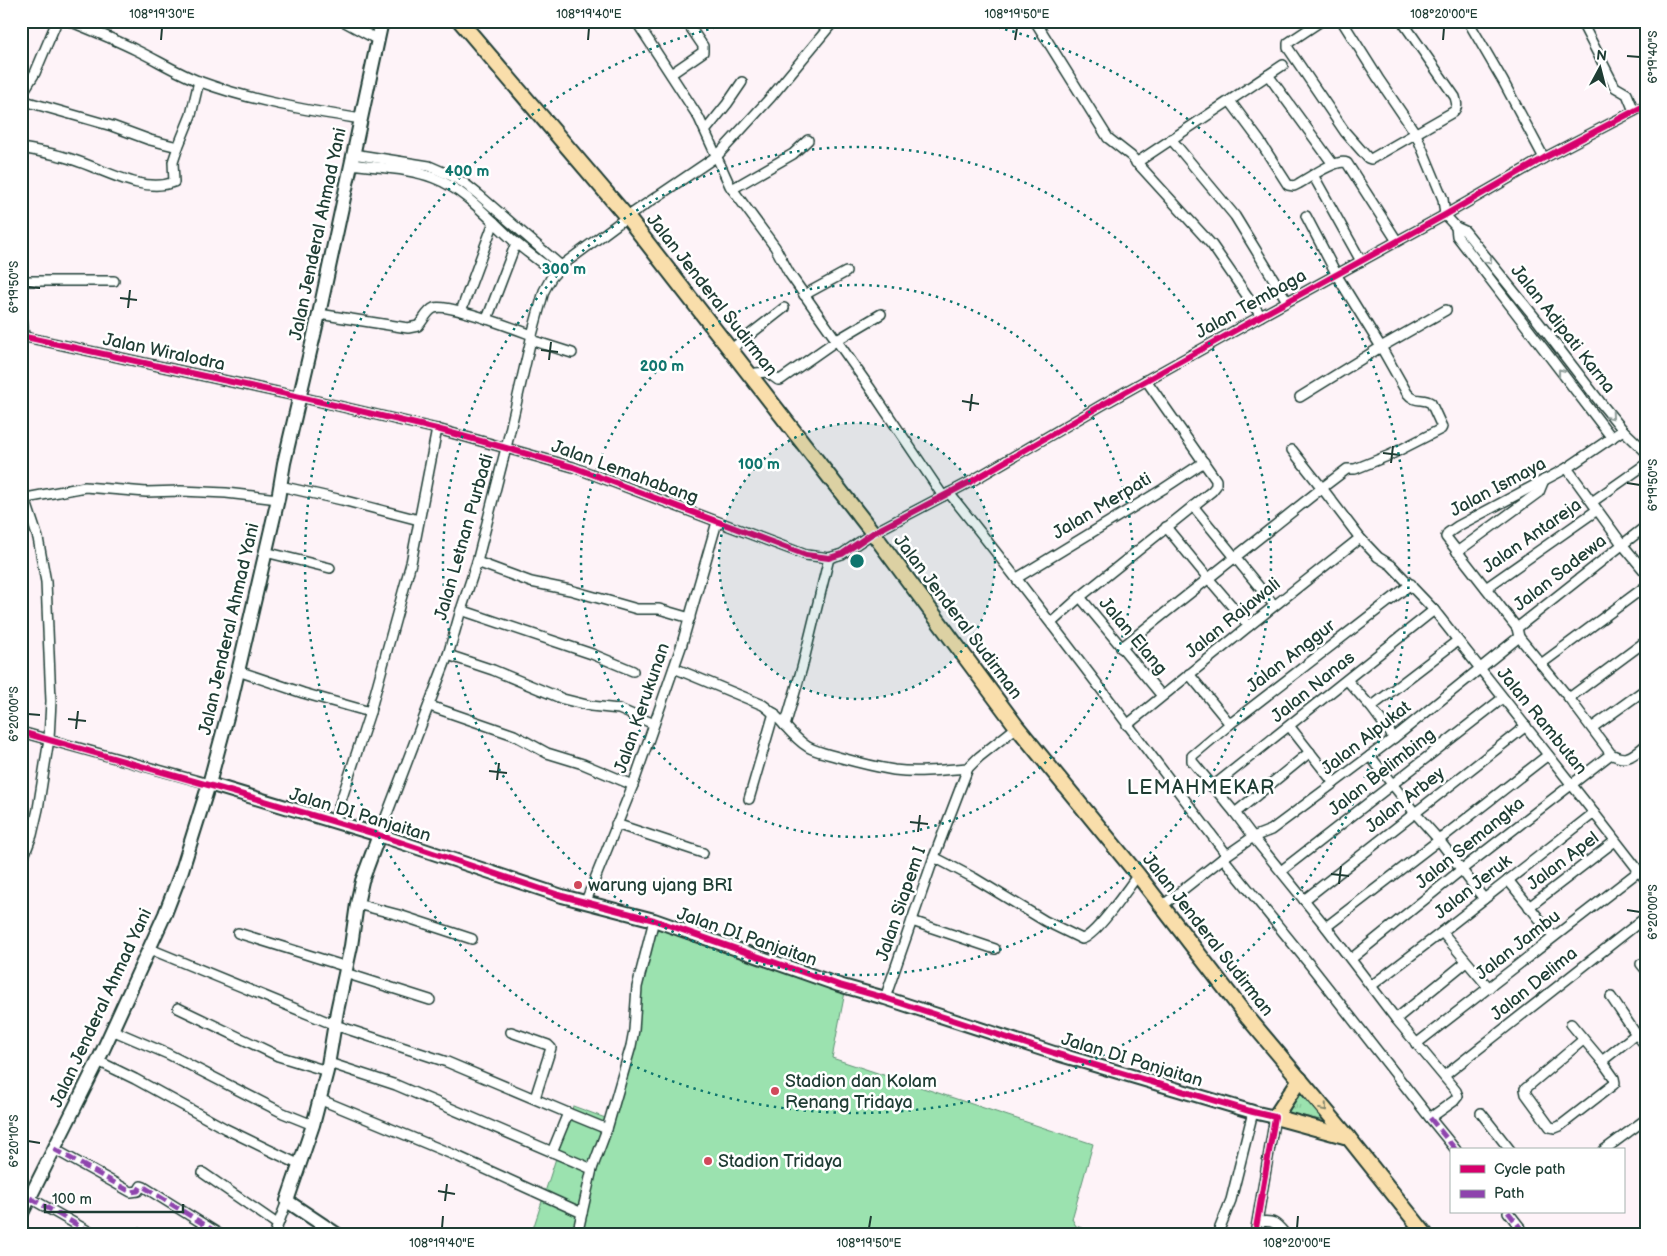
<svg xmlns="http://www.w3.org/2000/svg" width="1667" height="1256" viewBox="0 0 1667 1256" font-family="'Balsamiq Sans',sans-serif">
  <defs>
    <pattern id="park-tufts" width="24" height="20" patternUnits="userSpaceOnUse" patternTransform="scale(1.25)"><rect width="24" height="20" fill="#9be2af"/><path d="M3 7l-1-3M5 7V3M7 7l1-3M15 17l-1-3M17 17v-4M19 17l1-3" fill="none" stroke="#85c397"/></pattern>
  </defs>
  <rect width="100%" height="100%" fill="#fef3f8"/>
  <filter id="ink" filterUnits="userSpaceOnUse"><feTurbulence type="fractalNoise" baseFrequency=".02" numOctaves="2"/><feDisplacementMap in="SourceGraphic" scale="10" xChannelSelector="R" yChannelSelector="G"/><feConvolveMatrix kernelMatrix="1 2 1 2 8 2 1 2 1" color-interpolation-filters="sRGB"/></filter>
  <g filter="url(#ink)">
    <path fill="url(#park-tufts)" stroke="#5d9072" d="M1297,1093L1302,1095L1322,1118L1321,1120L1290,1113L1287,1108Z"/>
    <path fill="#9be2af" stroke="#5d9072" d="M648,925L846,987L832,1058L1093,1144L1072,1219L1076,1226L1102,1235H531L573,1106L608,1119L630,1043L632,997Z"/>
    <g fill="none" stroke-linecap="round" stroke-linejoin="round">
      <defs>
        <g id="street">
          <path d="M69,21C91,30 114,39 136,50C157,60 179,74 201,82C253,101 306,110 361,119"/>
          <path d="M343,21L378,40"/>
          <path d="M636,21L699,118L730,186L775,247L789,273L870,388L943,496"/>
          <path d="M1035,21L1108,138L1131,156L1212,245L1261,316"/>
          <path d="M1321,21L1288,43V48L1345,132L1368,158L1371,159L1453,112C1458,107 1457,104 1455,97L1402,21"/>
          <path d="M1342,21L1378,78L1416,134L1443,199L1445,215L1456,227L1465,231L1537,320L1600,402L1623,430L1646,452"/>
          <path d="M1468,21L1503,81L1544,158"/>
          <path d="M1581,21L1615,87L1627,94L1634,111"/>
          <path d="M671,74L703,52V46L686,21"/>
          <path d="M1268,75L1333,164"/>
          <path d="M21,95L35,73L57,21"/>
          <path d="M21,100L112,126L150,140L178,147L173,162L174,182C143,194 103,169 74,160C57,154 39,151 21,148"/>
          <path d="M1230,101L1259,140L1288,185L1294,186L1298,184C1309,178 1336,158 1347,163L1397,241"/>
          <path d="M706,130L727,104L742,82"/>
          <path d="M1171,139L1235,216L1287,301"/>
          <path d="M178,147L191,115L199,81"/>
          <path d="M353,154L429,166L452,176L464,183L479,195L561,266"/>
          <path d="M1136,163L1283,65"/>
          <path d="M351,164C378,168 409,168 434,178C466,190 490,220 515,242C528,253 542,263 555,273"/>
          <path d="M1313,175L1361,261"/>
          <path d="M732,189L793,154L808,140"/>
          <path d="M1306,216L1339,279L1381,347L1446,310"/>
          <path d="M1456,227L1457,236L1612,438"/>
          <path d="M21,281H114"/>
          <path d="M804,295L846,272"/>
          <path d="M21,309L24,337"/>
          <path d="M461,311L494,222"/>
          <path d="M319,314L408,328L418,326C423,321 427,311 434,308C448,303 516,329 532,335"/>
          <path d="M487,319L516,243"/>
          <path d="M21,336L300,397L437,429L506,448L573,467L806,555L829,558L842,554L873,533L970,482L1102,405L1261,316L1445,215L1544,158L1646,105"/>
          <path d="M531,340L572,353"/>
          <path d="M730,350L784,308"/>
          <path d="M751,376L756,373L767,372L778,380H780L837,340L881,314"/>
          <path d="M1623,430L1567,468L1622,544L1646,573"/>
          <path d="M1292,450L1322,488L1347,469H1355L1390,455L1441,429L1442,427L1431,403C1422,397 1416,404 1407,393L1381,347L1300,397"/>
          <path d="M1567,468L1458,526L1448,533L1446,537L1517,628L1519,637L1569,698L1611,754C1627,763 1633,755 1646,745"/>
          <path d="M280,486L342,500L419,520"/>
          <path d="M21,487L38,538L46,582L51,701L49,739L38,809L32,835L21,864"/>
          <path d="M949,493C1044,611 1134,734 1227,855"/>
          <path d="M26,498L85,487L146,492L181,491L226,493L278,499"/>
          <path d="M1592,502L1646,464"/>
          <path d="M1193,506L1274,605"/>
          <path d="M1166,527L1208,578L1249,626"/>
          <path d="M265,552L330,568"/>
          <path d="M1457,552L1539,492L1544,480"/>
          <path d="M477,562L531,582L570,590L637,609H659L690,618"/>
          <path d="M1017,578L1163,489L1204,462"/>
          <path d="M1486,588L1597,510"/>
          <path d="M1080,597L1162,696"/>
          <path d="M461,610L592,654L633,671"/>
          <path d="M1051,623L1080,597L1212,491L1216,486V480L1146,380"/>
          <path d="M1517,628L1646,526"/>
          <path d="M1121,648L1322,488L1360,538L1378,557L1391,565L1434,610L1594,813L1646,880"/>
          <path d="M448,655L493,670L563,699L591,706L619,709L654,724"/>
          <path d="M1541,664L1646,586"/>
          <path d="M674,668L763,705C781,717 790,736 808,747C817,752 828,754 838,757C856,762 876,767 894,770C918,773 944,770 968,768"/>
          <path d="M238,671L303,693L370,712"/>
          <path d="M1189,674L1230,724"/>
          <path d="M1347,680L1371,707L1394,738"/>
          <path d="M1569,698L1646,641"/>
          <path d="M430,706L514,735L547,753L583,764L633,785"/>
          <path d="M1371,707L1457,641"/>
          <path d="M1127,725L1249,626L1360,538"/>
          <path d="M785,726L802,668L829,558"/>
          <path d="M1290,727L1334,783"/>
          <path d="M1593,727L1646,689"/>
          <path d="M21,732L209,784"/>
          <path d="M1370,756L1415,813L1439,840L1484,899"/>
          <path d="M1212,787L1434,610"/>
          <path d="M749,799L774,713"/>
          <path d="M1235,813L1310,752"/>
          <path d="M334,822L370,712L411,563L437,429"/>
          <path d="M616,824L703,853"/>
          <path d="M379,835L448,655L461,610L477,562L506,448L532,335L544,291L551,278L561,266L627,217L717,156L771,97L834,21"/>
          <path d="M934,857L974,878L1045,921L1082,939C1097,935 1127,889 1138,875"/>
          <path d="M1223,858L1310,965L1430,1118L1454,1101L1458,1096L1456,1091L1396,1019L1326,927L1253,837L1235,813L1192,761V756L1230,724L1411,584"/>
          <path d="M1281,871L1503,698"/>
          <path d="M1508,880L1553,936"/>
          <path d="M1304,900L1526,726"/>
          <path d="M586,901L633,785L681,647L717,522"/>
          <path d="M357,904L399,915L472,939"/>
          <path d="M1162,906L1227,855L1253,837L1271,830L1334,783L1394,738L1519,637"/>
          <path d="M1529,907L1615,841"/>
          <path d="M912,921L995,949"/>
          <path d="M1326,927L1439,840L1548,755"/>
          <path d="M1442,932L1489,988"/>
          <path d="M238,933L347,967"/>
          <path d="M150,949L335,1025L447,1062L568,1113L552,1152"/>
          <path d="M1351,959L1461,870L1611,754"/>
          <path d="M1641,964L1646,970"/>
          <path d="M345,973L430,1000"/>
          <path d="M1371,986L1442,932L1594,813"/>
          <path d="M1611,997L1636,1034"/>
          <path d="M885,998L934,857L968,768L979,757L1017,727"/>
          <path d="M178,1008L278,1056L327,1071"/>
          <path d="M1396,1019L1466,962"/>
          <path d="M1571,1024L1602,1061L1636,1034L1646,1046"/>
          <path d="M112,1030L168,1054L283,1113L313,1125"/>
          <path d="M511,1032L548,1045L551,1048L535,1098"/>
          <path d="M1583,1040L1525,1089L1526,1094L1550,1127L1555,1128L1560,1126L1613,1085L1615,1083L1614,1078L1602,1061"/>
          <path d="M1416,1044L1639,871"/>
          <path d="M98,1061L135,1079L226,1129L300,1165"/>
          <path d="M329,1063L396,1085L592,1169"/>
          <path d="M1444,1076L1646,917"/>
          <path d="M319,1099L459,1157L582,1213"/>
          <path d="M568,1113L607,1129"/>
          <path d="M1481,1113L1510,1150"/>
          <path d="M1430,1118L1456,1150"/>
          <path d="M54,1149L131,1192L138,1191L141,1186L144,1187L221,1235"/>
          <path d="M1604,1150L1646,1119"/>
          <path d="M203,1173L277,1224"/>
          <path d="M30,1198L95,1235"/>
          <path d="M1508,1212L1526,1235"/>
          <path d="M1258,1222C1275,1220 1276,1223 1286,1235"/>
          <path d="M21,1230L30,1235"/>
          <path d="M136,1235L137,1233L139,1235"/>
          <path d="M274,1235L287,1201"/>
          <path d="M577,1235L592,1169L607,1129L631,1046L634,1030L637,987L654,920"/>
          <path d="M1217,1235L1231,1200L1253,1112"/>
          <path d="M1257,1235L1256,1228L1275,1117"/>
        </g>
        <g id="secondary">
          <path d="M209,784L379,835L562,896L654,920L839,985L885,998L1054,1053L1253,1112L1275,1117"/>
          <path d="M21,1215L98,1061L165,914L182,870L209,784L230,706L278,499L284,463L319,314L382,21"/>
          <path d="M338,1235L287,1201L313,1125L327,1071L337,1011L351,946L357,904L362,881L379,835"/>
        </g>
        <g id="primary">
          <path d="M460,21L627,217L873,533L1017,727L1138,875L1244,1013L1348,1137L1426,1235"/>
          <path d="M1300,1079L1275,1117L1348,1137"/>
        </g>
      </defs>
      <use href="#street" stroke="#1f3d34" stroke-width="12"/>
      <use href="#secondary" stroke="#1f3d34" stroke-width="16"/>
      <use href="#primary" stroke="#1f3d34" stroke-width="18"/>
      <use href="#street" stroke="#fff" stroke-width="9"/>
      <use href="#secondary" stroke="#fff" stroke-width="12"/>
      <use href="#primary" stroke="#f9deab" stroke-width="14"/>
      <g stroke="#8e44ad" stroke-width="5" stroke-dasharray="10 5" stroke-linecap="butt">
        <path d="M1430,1118L1456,1150"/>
        <path d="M54,1149L131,1192L138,1191L141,1186L144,1187L221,1235"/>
        <path d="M30,1198L95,1235"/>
        <path d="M1508,1212L1526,1235"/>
        <path d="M136,1235L137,1233L139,1235"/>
      </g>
      <defs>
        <g id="cycleway">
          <path d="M21,336L300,397L437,429L506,448L573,467L806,555L829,558L842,554L873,533L970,482L1102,405L1261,316L1445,215L1544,158L1646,105"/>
          <path d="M21,732L261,800L379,835L562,896L654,920L839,985L885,998L1054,1053L1253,1112L1275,1117L1256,1228L1257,1235"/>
        </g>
      </defs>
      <use href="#cycleway" stroke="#fff" stroke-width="9"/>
      <use href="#cycleway" stroke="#d6006c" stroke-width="6"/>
    </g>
    <defs><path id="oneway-chevron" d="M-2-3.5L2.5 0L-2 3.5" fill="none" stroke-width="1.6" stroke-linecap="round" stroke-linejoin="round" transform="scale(1.25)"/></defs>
    <g stroke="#8f9e9a">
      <use href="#oneway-chevron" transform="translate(1489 261) rotate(51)"/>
      <use href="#oneway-chevron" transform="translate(1561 372) rotate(-128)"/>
      <use href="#oneway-chevron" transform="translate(1611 416) rotate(50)"/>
    </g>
    <use stroke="#81856a" href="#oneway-chevron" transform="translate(1324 1108) rotate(50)"/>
  </g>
  <path fill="none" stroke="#1f3d34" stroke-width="2" d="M161,40L162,28M588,40L589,28M1015,40L1017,28M1443,40L1444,28M1627,56L1640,57M28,287L40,288M120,298L137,300M128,308L130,290M541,350L558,352M549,360L551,342M962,401L979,404M970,411L972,394M1383,453L1400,455M1391,463L1393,446M1627,483L1640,485M28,714L40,715M68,719L86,721M76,729L78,711M489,771L507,773M497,780L499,763M910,822L928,824M918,832L920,815M1331,874L1349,876M1339,884L1341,866M1627,910L1640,912M28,1141L40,1143M438,1191L455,1194M445,1201L447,1184M442,1228L443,1216M869,1228L871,1216M1297,1228L1298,1216"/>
  <circle cx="857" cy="561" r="138" fill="#0f766e" fill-opacity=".12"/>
  <g fill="none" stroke="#0f766e" stroke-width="2.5" stroke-dasharray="2.5 5">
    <circle cx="857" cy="561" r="138"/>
    <circle cx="857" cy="561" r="276"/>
    <circle cx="857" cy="561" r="414"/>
    <path d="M976 22A552 552 0 1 1 738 22"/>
  </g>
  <g fill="#d1495b" stroke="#fff" stroke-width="2">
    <circle cx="578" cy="885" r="5"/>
    <circle cx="775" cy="1091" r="5"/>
    <circle cx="708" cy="1161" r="5"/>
  </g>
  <g text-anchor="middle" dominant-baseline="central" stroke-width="5" stroke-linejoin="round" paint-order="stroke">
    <g font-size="18" fill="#1f3d34" stroke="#fff">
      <text transform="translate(318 234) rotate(-78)">Jalan Jenderal Ahmad Yani</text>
      <text transform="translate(712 295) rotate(52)">Jalan Jenderal Sudirman</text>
      <text transform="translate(1251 304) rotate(-29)">Jalan Tembaga</text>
      <text transform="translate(1563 329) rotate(52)">Jalan Adipati Karna</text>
      <text transform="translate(164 352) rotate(12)">Jalan Wiralodra</text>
      <text transform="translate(625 472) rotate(20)">Jalan Lemahabang</text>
      <text transform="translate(1498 487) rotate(-28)">Jalan Ismaya</text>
      <text transform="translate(1102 506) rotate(-31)">Jalan Merpati</text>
      <text transform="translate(1532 536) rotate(-35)">Jalan Antareja</text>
      <text transform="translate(464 537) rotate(-74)">Jalan Letnan Purbadi</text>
      <text transform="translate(1560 573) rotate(-38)">Jalan Sadewa</text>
      <text transform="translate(958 617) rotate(53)">Jalan Jenderal Sudirman</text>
      <text transform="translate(1233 618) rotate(-39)">Jalan Rajawali</text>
      <text transform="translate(229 629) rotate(-77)">Jalan Jenderal Ahmad Yani</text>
      <text transform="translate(1133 636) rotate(50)">Jalan Elang</text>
      <text transform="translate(1291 656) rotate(-38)">Jalan Anggur</text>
      <text transform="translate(1313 687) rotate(-39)">Jalan Nanas</text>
      <text transform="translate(642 708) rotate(-71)">Jalan Kerukunan</text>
      <text transform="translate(1542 721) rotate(51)">Jalan Rambutan</text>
      <text transform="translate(1366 738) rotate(-38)">Jalan Alpukat</text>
      <text transform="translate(1382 772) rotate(-38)">Jalan Belimbing</text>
      <text transform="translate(1405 800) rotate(-38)">Jalan Arbey</text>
      <text transform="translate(360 815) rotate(17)">Jalan DI Panjaitan</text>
      <text transform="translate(1470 843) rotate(-39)">Jalan Semangka</text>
      <text transform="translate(1563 861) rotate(-37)">Jalan Apel</text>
      <text transform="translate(1473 887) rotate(-38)">Jalan Jeruk</text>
      <text transform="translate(901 904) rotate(-71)">Jalan Siapem I</text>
      <text transform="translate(1208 935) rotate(52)">Jalan Jenderal Sudirman</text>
      <text transform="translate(747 937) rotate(19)">Jalan DI Panjaitan</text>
      <text transform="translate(1518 945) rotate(-38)">Jalan Jambu</text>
      <text transform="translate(1534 984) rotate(-39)">Jalan Delima</text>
      <text transform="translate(101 1008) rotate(-65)">Jalan Jenderal Ahmad Yani</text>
      <text transform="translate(1132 1060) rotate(17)">Jalan DI Panjaitan</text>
    </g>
    <g font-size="18" fill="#1f3d34" stroke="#fff" text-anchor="start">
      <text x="588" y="885">warung ujang BRI</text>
      <text x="785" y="1081">Stadion dan Kolam<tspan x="785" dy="21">Renang Tridaya</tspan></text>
      <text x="718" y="1161">Stadion Tridaya</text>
    </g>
    <g font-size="20" letter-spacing="1" fill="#1f3d34" stroke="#fff">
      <text x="1201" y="788">LEMAHMEKAR</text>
    </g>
  </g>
  <circle cx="857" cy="561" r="8" fill="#0f766e" stroke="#fff" stroke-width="2.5"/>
  <g font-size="15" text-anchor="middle" font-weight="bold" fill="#0f766e" stroke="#fff" stroke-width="5" stroke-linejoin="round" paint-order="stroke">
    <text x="467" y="176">400 m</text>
    <text x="564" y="274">300 m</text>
    <text x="662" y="371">200 m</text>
    <text x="759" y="469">100 m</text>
  </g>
  <rect width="1667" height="1256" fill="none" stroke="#fff" stroke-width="55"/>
  <rect x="1450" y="1148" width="175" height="65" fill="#ffffff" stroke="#a5b1ae"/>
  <rect x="1460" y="1165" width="25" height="8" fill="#d6006c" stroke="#a5b1ae"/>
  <text x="1494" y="1174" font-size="15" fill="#1f3d34">Cycle path</text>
  <rect x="1460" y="1190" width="25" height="8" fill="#8e44ad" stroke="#a5b1ae"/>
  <text x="1494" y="1198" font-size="15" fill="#1f3d34">Path</text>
  <g transform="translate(1600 68) rotate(7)" stroke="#ffffff" stroke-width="4" paint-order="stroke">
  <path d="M0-4L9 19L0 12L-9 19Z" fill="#1f3d34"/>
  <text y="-8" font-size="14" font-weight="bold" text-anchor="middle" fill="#1f3d34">N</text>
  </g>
  <path d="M45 1204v8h138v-8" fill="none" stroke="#1f3d34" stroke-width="2.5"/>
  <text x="52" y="1204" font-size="15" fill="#1f3d34" stroke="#ffffff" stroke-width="4" paint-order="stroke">100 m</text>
  <rect x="28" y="28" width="1612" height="1200" fill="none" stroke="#1f3d34" stroke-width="2"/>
  <g font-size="12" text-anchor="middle" fill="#1f3d34">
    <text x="162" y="18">108°19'30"E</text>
    <text x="589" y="18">108°19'40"E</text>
    <text x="1017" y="18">108°19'50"E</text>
    <text x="1444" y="18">108°20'00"E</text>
    <text transform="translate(1653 57) rotate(-90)" y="4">6°19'40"S</text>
    <text transform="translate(14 287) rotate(-90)" y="4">6°19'50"S</text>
    <text transform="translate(1653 485) rotate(-90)" y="4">6°19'50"S</text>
    <text transform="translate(14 714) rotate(-90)" y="4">6°20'00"S</text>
    <text transform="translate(1653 912) rotate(-90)" y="4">6°20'00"S</text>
    <text transform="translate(14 1141) rotate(-90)" y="4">6°20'10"S</text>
    <text x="442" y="1247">108°19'40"E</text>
    <text x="869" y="1247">108°19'50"E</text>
    <text x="1297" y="1247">108°20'00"E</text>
  </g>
</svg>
